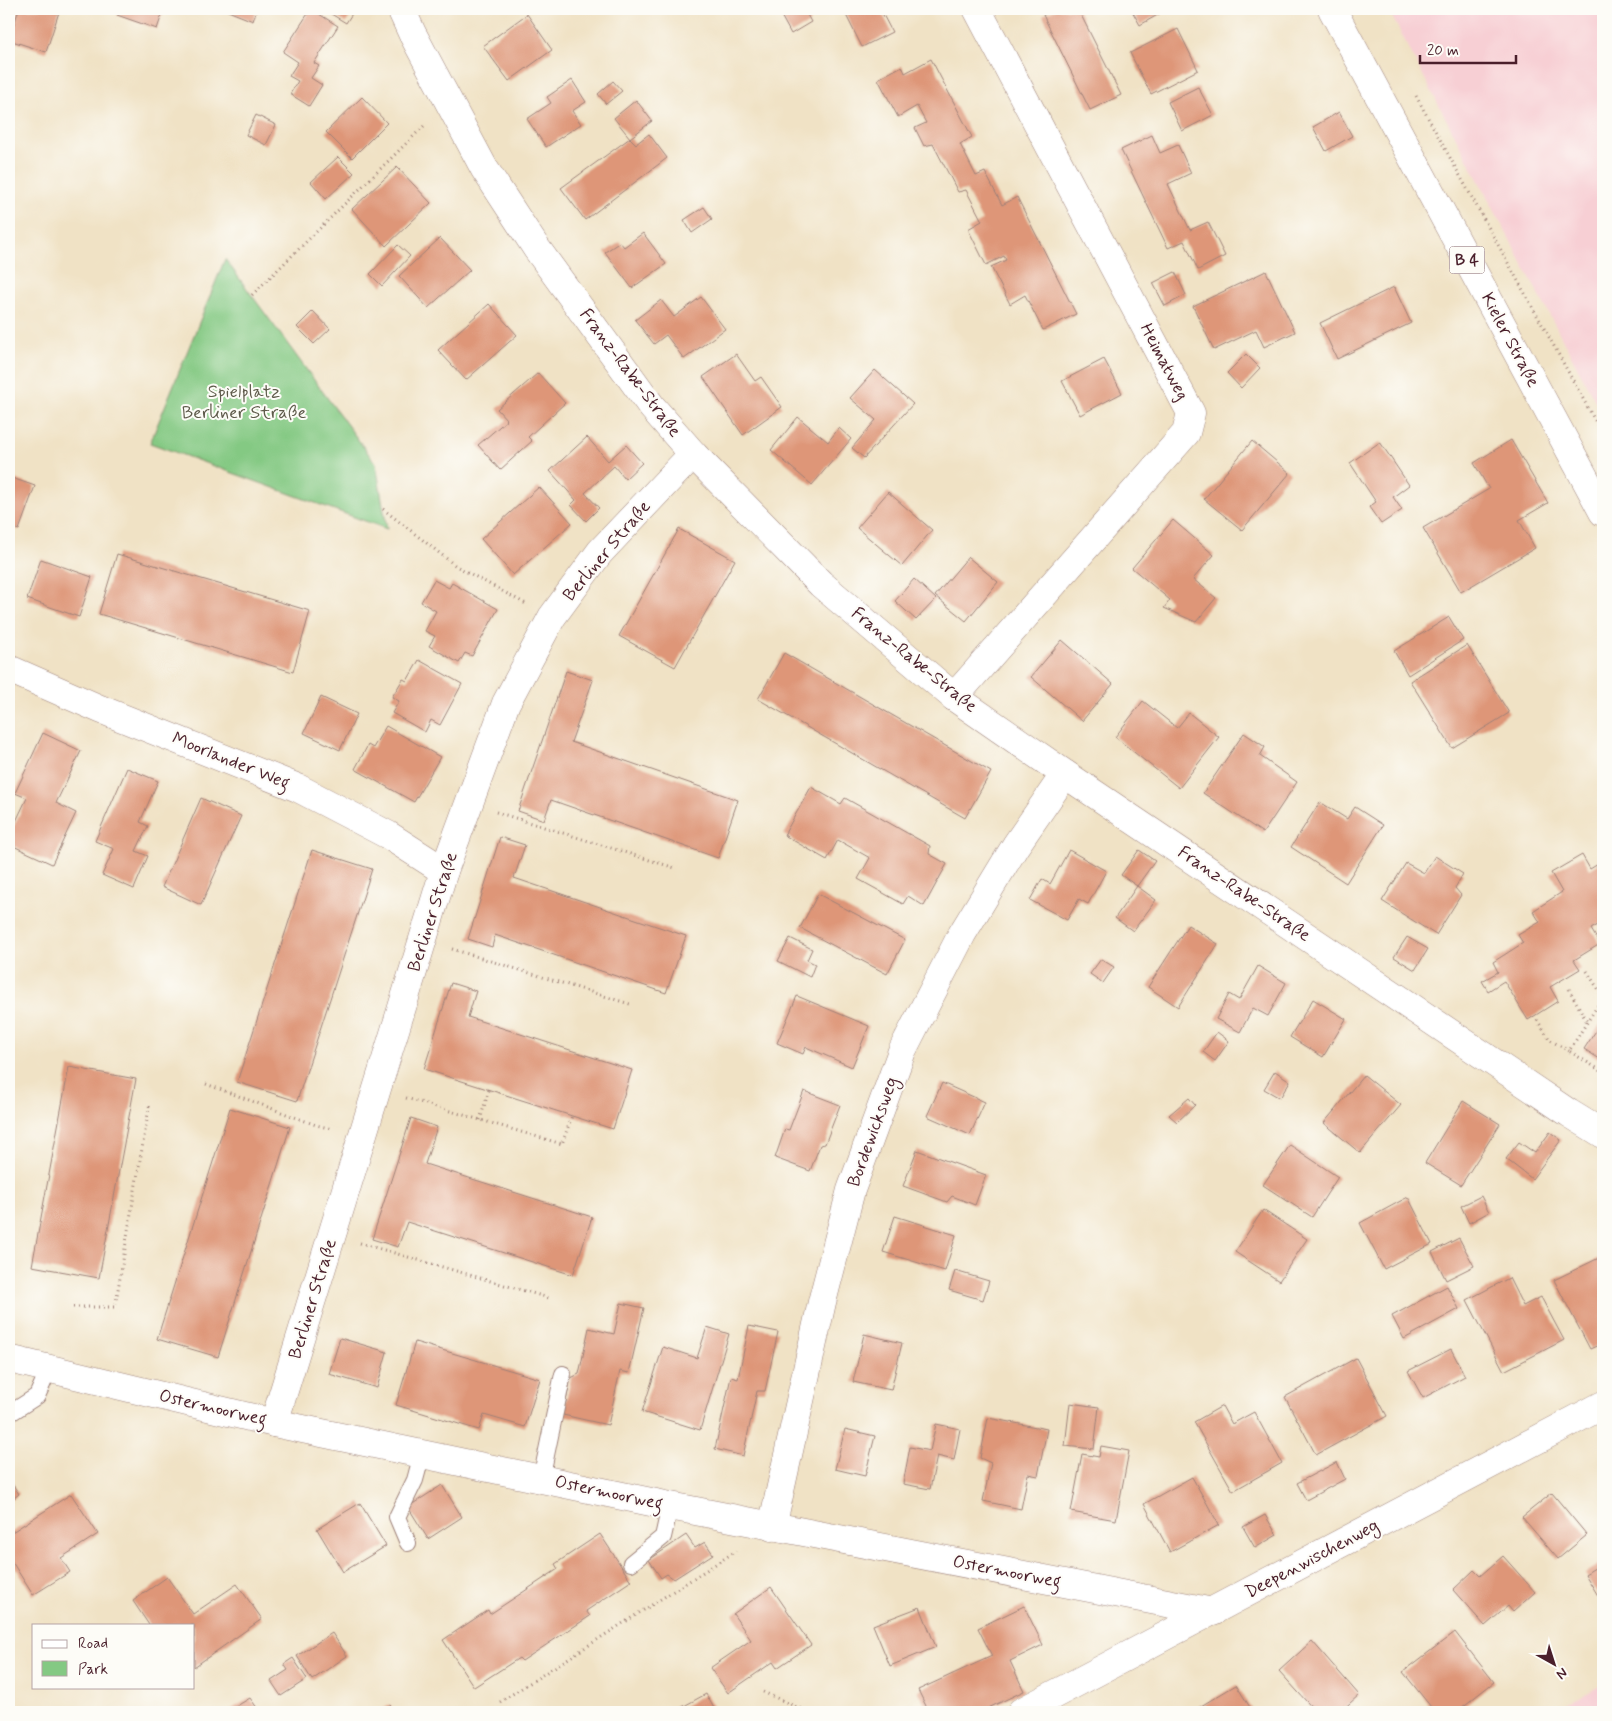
<svg xmlns="http://www.w3.org/2000/svg" width="1612" height="1721" viewBox="0 0 1612 1721" font-family="Mynerve,sans-serif">
  <rect width="100%" height="100%" fill="#fdfcf7"/>
  <filter id="ink" filterUnits="userSpaceOnUse"><feTurbulence type="fractalNoise" baseFrequency=".02" numOctaves="2"/><feDisplacementMap in="SourceGraphic" scale="10" xChannelSelector="R" yChannelSelector="G"/><feConvolveMatrix kernelMatrix="1 2 1 2 8 2 1 2 1" color-interpolation-filters="sRGB"/></filter>
  <filter id="wash" filterUnits="userSpaceOnUse"><feTurbulence type="fractalNoise" baseFrequency=".0096" numOctaves="4" result="noise"/><feDisplacementMap in="SourceGraphic" scale="20" xChannelSelector="R" yChannelSelector="G"/><feGaussianBlur stdDeviation="1.12" result="paint"/><feColorMatrix in="noise" values="0 0 0 0 0 0 0 0 0 0 0 0 0 0 0 0 0 1.4 0 .05"/><feComposite in="paint" operator="in"/></filter>
  <g filter="url(#wash)">
    <rect width="100%" height="100%" fill="#f0e2c5"/>
    <g fill="#f7cfd4">
      <path d="M1388,9H1603V416Z"/>
      <path d="M1603,1684V1712H1554Z"/>
    </g>
    <path fill="#84c983" stroke="#677457" d="M225,259L376,464L387,529L150,443Z"/>
    <g id="blocks">
      <g fill="#de9678">
        <path d="M19,9H60L46,52L9,40Z"/>
        <path d="M119,9H164L157,29L117,15Z"/>
        <path d="M223,9H257L253,21Z"/>
        <path d="M311,9L338,26L314,63L319,66L311,78L322,85L309,106L290,94L298,81L289,76L298,62L283,52Z"/>
        <path d="M323,9H355L346,23Z"/>
        <path d="M784,9H804L811,22L791,34L779,12Z"/>
        <path d="M843,9H880L892,32L862,47Z"/>
        <path d="M1056,9H1078L1121,95L1090,110L1043,15Z"/>
        <path d="M1131,9H1168L1140,25Z"/>
        <path d="M527,14L552,50L509,81L483,46Z"/>
        <path d="M1178,29L1198,70L1151,94L1130,53Z"/>
        <path d="M931,59L972,137L960,144L976,176L985,172L1002,205L1017,197L1076,314L1043,330L1025,295L1010,304L991,267L1006,260L1004,256L986,265L968,229L982,221L966,190L958,192L933,144L924,146L915,128L926,123L917,106L898,117L878,79L902,66L905,73Z"/>
        <path d="M572,80L586,102L572,111L581,124L546,147L527,119L551,103L547,97Z"/>
        <path d="M613,81L622,91L606,104L598,94Z"/>
        <path d="M1198,87L1213,115L1182,131L1168,102Z"/>
        <path d="M362,97L387,123L352,158L326,132Z"/>
        <path d="M636,100L652,121L630,138L614,118Z"/>
        <path d="M1339,112L1352,136L1326,151L1313,127Z"/>
        <path d="M256,115L276,125L266,145L246,135Z"/>
        <path d="M649,134L667,158L585,220L561,188L630,138L636,144Z"/>
        <path d="M1152,135L1160,153L1178,145L1191,173L1168,184L1190,230L1208,222L1225,256L1198,270L1184,241L1168,248L1121,150Z"/>
        <path d="M338,157L354,173L326,199L311,182Z"/>
        <path d="M397,167L431,203L386,246L352,209Z"/>
        <path d="M704,207L712,219L692,233L684,220Z"/>
        <path d="M643,233L666,264L632,288L605,252L620,242L624,247Z"/>
        <path d="M440,238L470,270L428,308L399,276Z"/>
        <path d="M398,245L410,256L382,286L370,274Z"/>
        <path d="M1266,271L1295,332L1264,347L1256,330L1214,350L1193,306Z"/>
        <path d="M1175,272L1186,295L1165,306L1153,283Z"/>
        <path d="M1394,287L1411,323L1337,359L1320,323Z"/>
        <path d="M701,297L725,329L684,359L666,335L654,344L635,320L661,300L674,317Z"/>
        <path d="M489,304L517,335L466,380L438,350Z"/>
        <path d="M313,311L330,329L314,344L297,327Z"/>
        <path d="M736,354L755,381L761,377L782,407L743,435L703,377Z"/>
        <path d="M1246,354L1260,368L1241,388L1227,373Z"/>
        <path d="M1104,359L1122,393L1080,415L1062,381Z"/>
        <path d="M875,370L913,404L864,458L852,448L876,420L850,398Z"/>
        <path d="M538,373L565,403L528,437L532,441L500,470L478,445L507,420L497,409Z"/>
        <path d="M798,417L828,442L839,428L851,439L812,485L771,450Z"/>
        <path d="M587,437L608,461L626,445L642,463L625,479L614,466L585,493L599,508L586,521L571,505L576,500L550,471Z"/>
        <path d="M1511,440L1548,503L1519,520L1535,548L1461,592L1423,528L1489,489L1474,463Z"/>
        <path d="M1252,441L1290,473L1242,530L1204,499Z"/>
        <path d="M1380,442L1409,485L1393,497L1402,510L1381,524L1369,507L1376,502L1350,463Z"/>
        <path d="M9,477L35,486L19,530L11,527L9,531Z"/>
        <path d="M539,487L572,523L513,575L481,539Z"/>
        <path d="M888,492L932,530L902,566L857,528Z"/>
        <path d="M1173,520L1214,555L1193,579L1216,598L1196,622L1164,608L1170,600L1132,568Z"/>
        <path d="M679,529L735,560L675,667L619,636Z"/>
        <path d="M117,554L310,611L293,672L99,614Z"/>
        <path d="M968,557L998,582L966,621L935,596Z"/>
        <path d="M41,559L92,577L79,617L27,599Z"/>
        <path d="M914,579L936,599L916,620L895,601Z"/>
        <path d="M434,580L449,588L452,583L498,609L472,656L465,653L459,663L429,646L435,636L425,631L436,611L421,602Z"/>
        <path d="M1449,617L1463,640L1408,675L1394,651Z"/>
        <path d="M1062,640L1113,684L1082,721L1031,677Z"/>
        <path d="M1467,645L1509,713L1452,748L1410,681Z"/>
        <path d="M784,653L991,772L965,818L758,699Z"/>
        <path d="M419,660L462,684L440,725L431,720L425,732L392,713L399,701L392,697L403,679L407,681Z"/>
        <path d="M566,671L593,680L571,742L738,800L718,858L551,800L544,820L518,811Z"/>
        <path d="M321,697L357,714L340,750L304,733Z"/>
        <path d="M1143,701L1177,728L1189,713L1219,737L1179,788L1115,737Z"/>
        <path d="M386,726L440,757L414,802L355,769L368,745L373,748Z"/>
        <path d="M43,733L81,751L56,803L76,813L52,864L9,844V836L27,798L15,793Z"/>
        <path d="M1244,733L1265,747L1260,756L1297,782L1263,833L1203,793Z"/>
        <path d="M127,768L158,781L140,822L148,826L136,851L148,856L134,889L102,875L114,849L95,841Z"/>
        <path d="M811,787L841,804L845,798L930,846L929,854L947,864L924,906L908,896L903,904L858,879L870,858L838,840L827,860L784,835Z"/>
        <path d="M201,798L241,816L201,905L162,887Z"/>
        <path d="M1320,802L1347,819L1355,807L1383,825L1346,883L1291,847Z"/>
        <path d="M500,837L525,845L514,878L686,936L666,993L495,935L492,947L468,939Z"/>
        <path d="M312,850L372,869L297,1101L237,1082Z"/>
        <path d="M1069,850L1106,871L1088,904L1079,899L1067,920L1030,900L1042,879L1050,884Z"/>
        <path d="M1139,850L1155,861L1137,886L1121,875Z"/>
        <path d="M1582,855L1590,869L1603,861V922L1591,929L1600,944L1574,960L1580,969L1550,987L1558,1001L1528,1020L1504,981L1488,991L1482,981L1498,972L1493,962L1523,943L1518,935L1540,922L1533,911L1562,892L1551,873Z"/>
        <path d="M1435,856L1463,874L1455,888L1461,895L1436,935L1382,901L1406,863L1424,873Z"/>
        <path d="M1137,886L1156,900L1133,931L1115,918Z"/>
        <path d="M818,894L905,940L887,974L800,928Z"/>
        <path d="M1188,925L1218,944L1178,1007L1148,987Z"/>
        <path d="M1407,937L1428,949L1415,970L1394,957Z"/>
        <path d="M790,938L812,949L807,960L815,964L810,977L778,961Z"/>
        <path d="M1101,959L1114,967L1103,983L1090,974Z"/>
        <path d="M1258,966L1286,983L1268,1016L1253,1008L1240,1032L1216,1019L1229,994L1239,1000Z"/>
        <path d="M451,983L476,991L468,1017L632,1070L613,1129L424,1069Z"/>
        <path d="M797,996L869,1026L852,1067L806,1047L803,1054L777,1043Z"/>
        <path d="M1313,999L1346,1019L1323,1057L1290,1037Z"/>
        <path d="M1603,1020V1061L1584,1049Z"/>
        <path d="M1217,1032L1229,1041L1215,1061L1203,1052Z"/>
        <path d="M69,1067L136,1079L99,1278L32,1266Z"/>
        <path d="M1275,1071L1290,1081L1280,1098L1264,1089Z"/>
        <path d="M1364,1075L1401,1105L1360,1153L1324,1123Z"/>
        <path d="M942,1083L985,1102L970,1135L927,1116Z"/>
        <path d="M804,1091L840,1105L825,1144L820,1145L810,1171L775,1158L785,1129L789,1130Z"/>
        <path d="M1189,1098L1195,1105L1177,1122L1169,1115Z"/>
        <path d="M1463,1101L1500,1124L1461,1185L1425,1163Z"/>
        <path d="M230,1108L290,1127L218,1357L157,1339Z"/>
        <path d="M411,1118L437,1127L425,1164L592,1217L573,1275L407,1222L398,1247L372,1239Z"/>
        <path d="M1550,1132L1561,1140L1532,1179L1506,1159L1519,1142L1535,1153Z"/>
        <path d="M1290,1145L1338,1177L1312,1217L1263,1185Z"/>
        <path d="M917,1150L986,1175L975,1205L952,1196L947,1202L903,1186Z"/>
        <path d="M1481,1196L1489,1212L1469,1223L1461,1206Z"/>
        <path d="M1408,1197L1432,1244L1384,1269L1360,1223Z"/>
        <path d="M1263,1210L1307,1239L1279,1281L1235,1252Z"/>
        <path d="M895,1216L956,1235L945,1271L883,1252Z"/>
        <path d="M1459,1238L1474,1266L1446,1280L1432,1252Z"/>
        <path d="M1603,1256V1343L1590,1349L1554,1280Z"/>
        <path d="M955,1271L989,1281L983,1300L949,1290Z"/>
        <path d="M1509,1278L1523,1306L1541,1297L1564,1340L1504,1371L1467,1300Z"/>
        <path d="M1447,1286L1459,1309L1404,1339L1392,1316Z"/>
        <path d="M621,1303L644,1308L629,1373L620,1371L608,1425L563,1415L571,1378L579,1374L589,1328L614,1334Z"/>
        <path d="M749,1326L778,1332L765,1391H757L743,1456L715,1449L731,1377L738,1379Z"/>
        <path d="M707,1327L729,1334L700,1430L642,1412L663,1347L697,1358Z"/>
        <path d="M864,1334L902,1343L891,1390L853,1382Z"/>
        <path d="M340,1338L387,1352L377,1388L329,1374Z"/>
        <path d="M415,1342L540,1379L525,1427L484,1415L479,1430L396,1405Z"/>
        <path d="M1451,1349L1465,1376L1423,1398L1408,1371Z"/>
        <path d="M1356,1358L1387,1416L1316,1455L1285,1397Z"/>
        <path d="M1070,1403L1099,1407L1094,1449L1065,1446Z"/>
        <path d="M1222,1406L1232,1424L1254,1412L1282,1463L1233,1491L1194,1422Z"/>
        <path d="M988,1418L1047,1429L1038,1476L1028,1474L1021,1509L983,1501L991,1463L980,1458Z"/>
        <path d="M936,1424L960,1429L954,1460L937,1456L930,1489L903,1484L910,1447L930,1451Z"/>
        <path d="M845,1429L875,1436L865,1476L835,1469Z"/>
        <path d="M1101,1446L1129,1451L1116,1520L1071,1512L1082,1454L1099,1457Z"/>
        <path d="M1337,1462L1345,1479L1306,1500L1297,1483Z"/>
        <path d="M1192,1477L1219,1525L1170,1552L1144,1504Z"/>
        <path d="M9,1479L19,1494L9,1502Z"/>
        <path d="M442,1485L462,1517L428,1539L408,1507Z"/>
        <path d="M1552,1493L1587,1535L1558,1559L1522,1517Z"/>
        <path d="M71,1494L98,1534L61,1558L70,1572L33,1595L9,1557V1534Z"/>
        <path d="M360,1503L386,1546L343,1572L317,1529Z"/>
        <path d="M1265,1515L1277,1535L1255,1548L1243,1527Z"/>
        <path d="M600,1534L631,1581L586,1611L590,1616L522,1661L519,1658L474,1687L443,1640L488,1610L490,1614L558,1569L555,1564Z"/>
        <path d="M686,1535L695,1548L705,1542L713,1554L674,1579L667,1574L661,1578L649,1560Z"/>
        <path d="M1503,1556L1535,1592L1513,1612L1508,1606L1485,1626L1453,1590L1474,1570L1480,1576Z"/>
        <path d="M1603,1563V1604L1585,1574Z"/>
        <path d="M167,1577L193,1614L237,1584L262,1619L194,1667V1625H149L133,1601Z"/>
        <path d="M771,1587L811,1645L777,1668L773,1662L728,1693L710,1668L751,1640L733,1614Z"/>
        <path d="M1024,1606L1043,1645L1010,1661L1024,1691L980,1712H929L918,1690L992,1656L978,1628Z"/>
        <path d="M920,1607L936,1647L890,1666L873,1625Z"/>
        <path d="M1455,1632L1494,1682L1456,1712H1435L1403,1672Z"/>
        <path d="M332,1633L347,1656L312,1680L297,1656Z"/>
        <path d="M1312,1641L1359,1695L1340,1712H1316L1279,1671Z"/>
        <path d="M293,1658L307,1679L281,1696L271,1681L288,1670L284,1664Z"/>
        <path d="M1236,1685L1253,1712H1191Z"/>
        <path d="M706,1694L716,1712H673Z"/>
        <path d="M250,1698L260,1712H227Z"/>
        <path d="M390,1705L395,1712H378Z"/>
      </g>
    </g>
  </g>
  <g filter="url(#ink)">
    <use href="#blocks" fill-opacity="0" stroke="#9d8078" stroke-width="1"/>
    <g fill="none" stroke-linecap="round" stroke-linejoin="round">
      <defs>
        <g id="lane">
          <path d="M9,1414L37,1396L49,1369"/>
          <path d="M541,1479L563,1374"/>
          <path d="M408,1543L397,1517L415,1480L422,1454"/>
          <path d="M631,1563L663,1537L670,1506"/>
        </g>
        <g id="street">
          <path d="M401,9L412,33L484,168L537,249L652,407L693,454L821,584L954,697L1065,774L1569,1113L1603,1134"/>
          <path d="M9,669L100,709L298,788L388,835L444,871"/>
          <path d="M954,697L1186,433L1191,413L977,9"/>
          <path d="M9,1359L274,1423L670,1506L1213,1612"/>
          <path d="M274,1423L444,871L506,703L552,617L600,552L693,454"/>
          <path d="M772,1527L822,1302L851,1190L902,1051L962,934L1016,845L1065,774"/>
          <path d="M1021,1712L1603,1405"/>
        </g>
        <path id="primary" d="M1332,9L1603,512"/>
      </defs>
      <use href="#lane" stroke="#9d8078" stroke-width="18"/>
      <use href="#street" stroke="#9d8078" stroke-width="29"/>
      <use href="#primary" stroke="#9d8078" stroke-width="29"/>
      <g stroke="#9d8078" stroke-width="3" stroke-dasharray="1 4" stroke-linecap="butt">
        <path d="M1416,96L1603,435"/>
        <path d="M252,295L426,124"/>
        <path d="M383,509L456,566L526,604"/>
        <path d="M496,812L675,868"/>
        <path d="M452,949L633,1005"/>
        <path d="M1587,971L1603,997"/>
        <path d="M1569,989L1587,1022"/>
        <path d="M1603,997L1569,1051L1603,1072"/>
        <path d="M1537,1020L1550,1040L1569,1051"/>
        <path d="M206,1084L316,1125L333,1129"/>
        <path d="M406,1098L562,1144L572,1116"/>
        <path d="M480,1120L489,1090"/>
        <path d="M360,1243L549,1298"/>
        <path d="M73,1307H115L150,1102"/>
        <path d="M763,1692L808,1712"/>
        <path d="M500,1702L736,1551"/>
      </g>
      <use href="#lane" stroke="#fff" stroke-width="16"/>
      <use href="#street" stroke="#fff" stroke-width="28"/>
      <use href="#primary" stroke="#fff" stroke-width="28"/>
    </g>
  </g>
  <g text-anchor="middle" dominant-baseline="central" stroke-width="4" stroke-linejoin="round" paint-order="stroke">
    <rect fill="#fdfcf7" stroke="#806168" stroke-width="1" x="1449.5" y="246.5" width="35" height="27" rx="4"/>
    <g font-size="16" font-weight="bold" fill="#4a1f2b">
      <text x="1467" y="260">B 4</text>
    </g>
    <g font-size="18" fill="#4a1f2b" stroke="#fdfcf7">
      <text transform="translate(1510 340) rotate(62)">Kieler Straße</text>
      <text transform="translate(1164 362) rotate(62)">Heimatweg</text>
      <text transform="translate(630 373) rotate(53)">Franz-Rabe-Straße</text>
      <text transform="translate(607 551) rotate(-50)">Berliner Straße</text>
      <text transform="translate(914 660) rotate(39)">Franz-Rabe-Straße</text>
      <text transform="translate(231 761) rotate(22)">Moorlander Weg</text>
      <text transform="translate(1244 894) rotate(34)">Franz-Rabe-Straße</text>
      <text transform="translate(433 912) rotate(-72)">Berliner Straße</text>
      <text transform="translate(873 1132) rotate(-70)">Bordewicksweg</text>
      <text transform="translate(313 1299) rotate(-73)">Berliner Straße</text>
      <text transform="translate(213 1408) rotate(13)">Ostermoorweg</text>
      <text transform="translate(609 1493) rotate(12)">Ostermoorweg</text>
      <text transform="translate(1312 1559) rotate(-28)">Deepenwischenweg</text>
      <text transform="translate(1007 1572) rotate(11)">Ostermoorweg</text>
    </g>
    <g font-size="18" fill="#5e5a4a" stroke="#fdfcf7">
      <text x="244" y="392">Spielplatz<tspan x="244" dy="21">Berliner Straße</tspan></text>
    </g>
  </g>
  <rect width="1612" height="1721" fill="none" stroke="#fdfcf7" stroke-width="30"/>
  <rect x="32" y="1624" width="162" height="65" fill="#fdfcf7" stroke="#b5a4a5"/>
  <rect x="42" y="1640" width="25" height="8" fill="#ffffff" stroke="#b5a4a5"/>
  <text x="78" y="1648" font-size="15" fill="#4a1f2b">Road</text>
  <rect x="42" y="1661" width="25" height="15" fill="#84c983" stroke="#b5a4a5"/>
  <text x="78" y="1674" font-size="15" fill="#4a1f2b">Park</text>
  <g transform="translate(1554 1664) rotate(141)" stroke="#fdfcf7" stroke-width="4" paint-order="stroke">
  <path d="M0-4L9 19L0 12L-9 19Z" fill="#4a1f2b"/>
  <text y="-8" font-size="14" font-weight="bold" text-anchor="middle" fill="#4a1f2b">N</text>
  </g>
  <path d="M1420 55v8h96v-8" fill="none" stroke="#4a1f2b" stroke-width="2.5"/>
  <text x="1427" y="55" font-size="15" fill="#4a1f2b" stroke="#fdfcf7" stroke-width="4" paint-order="stroke">20 m</text>
</svg>
